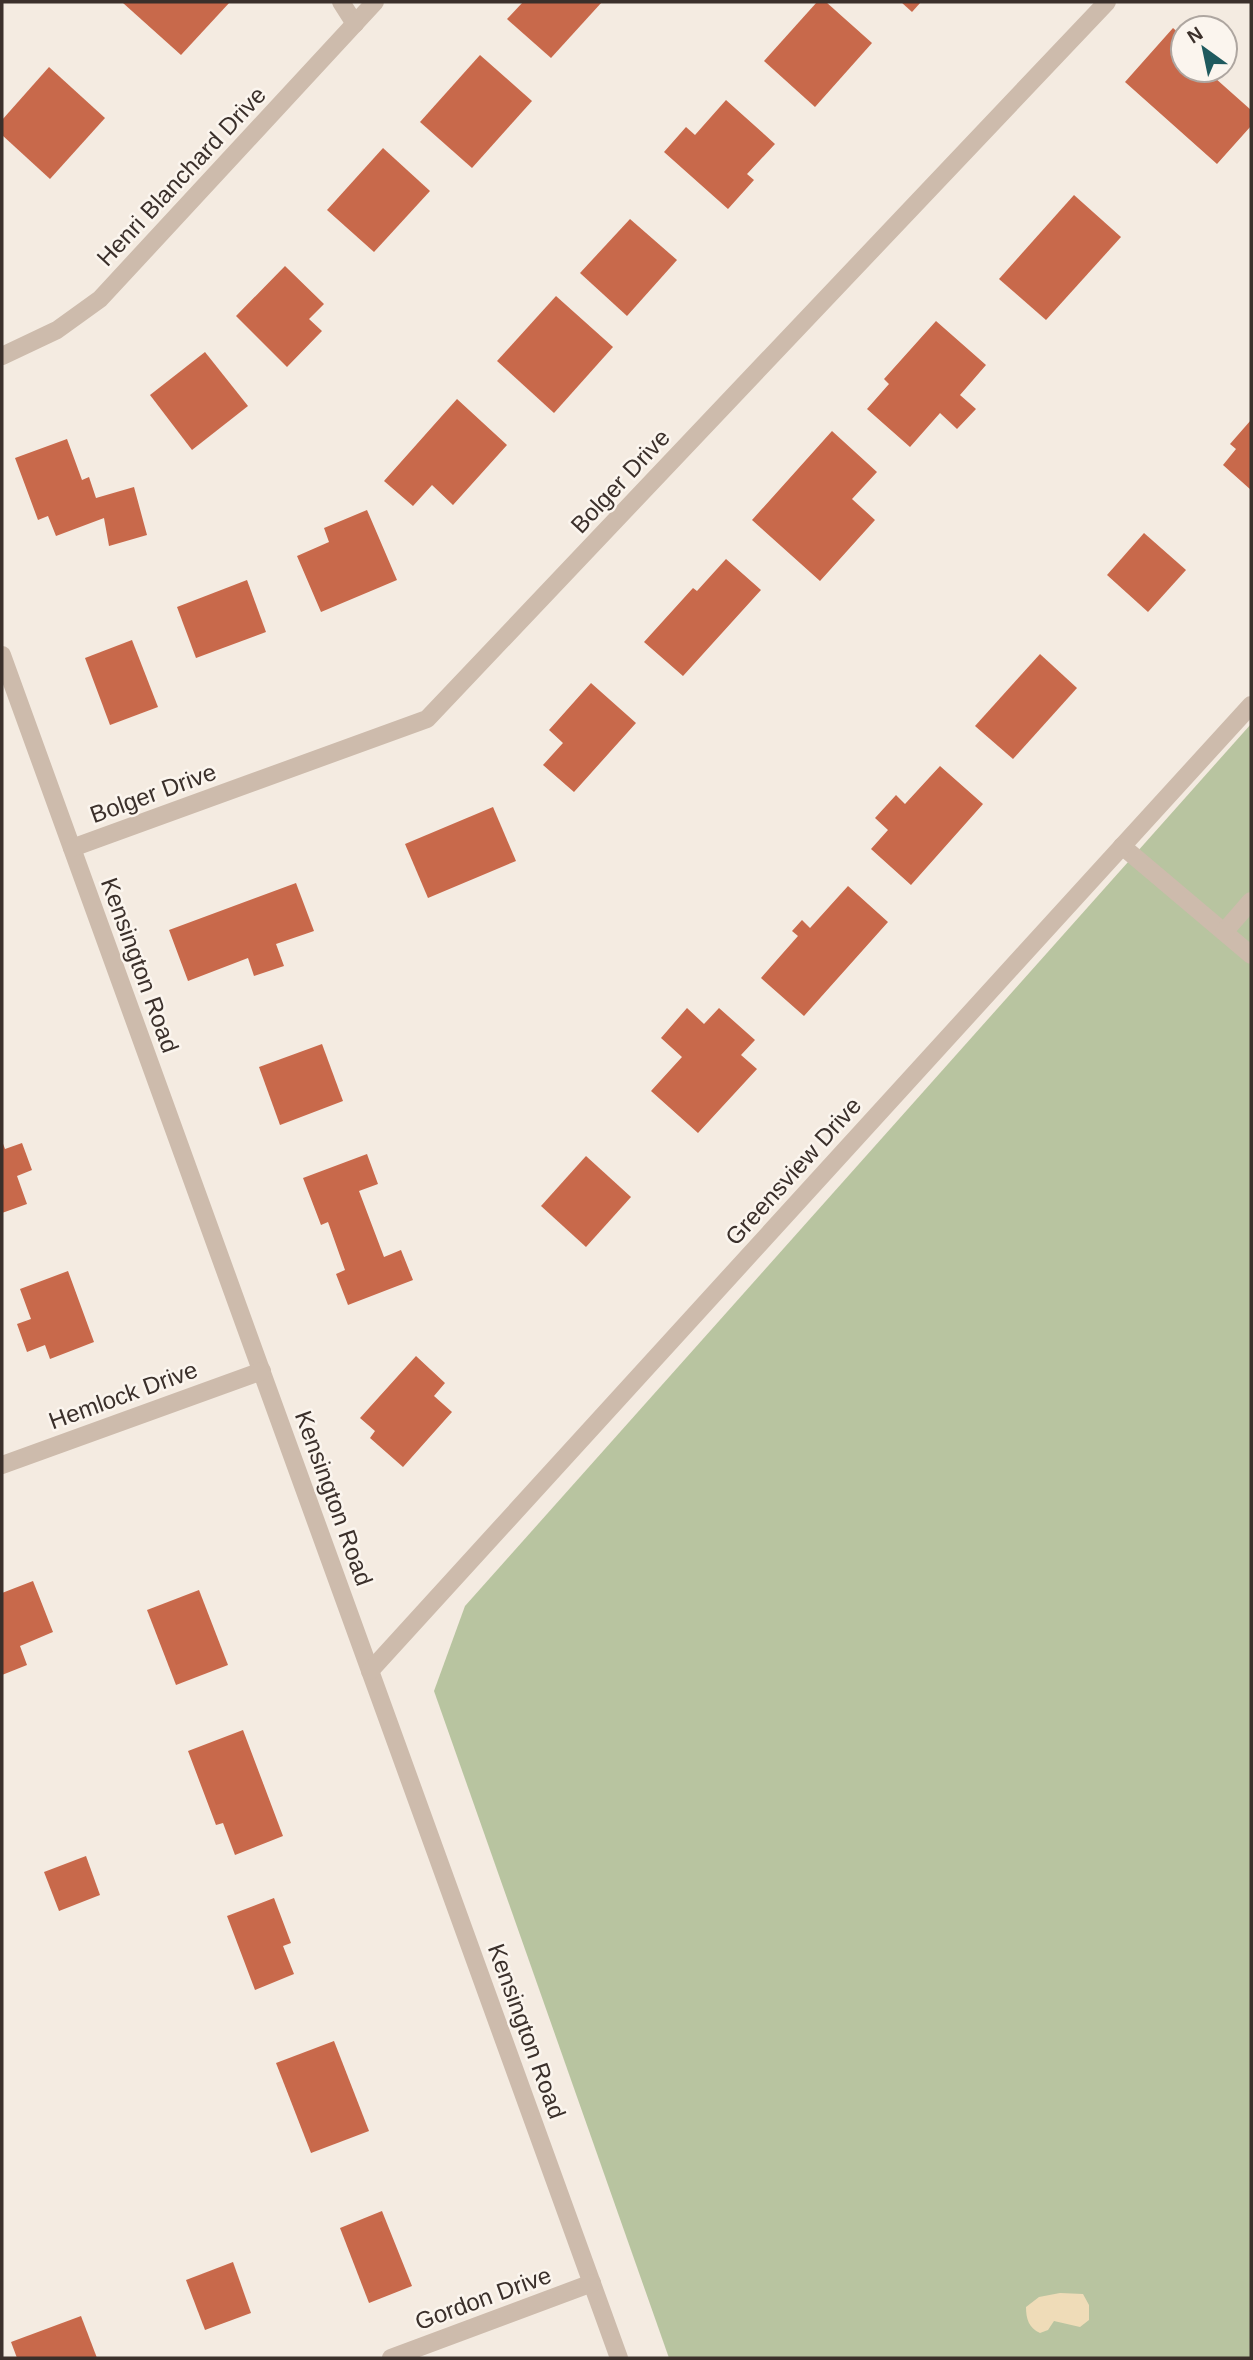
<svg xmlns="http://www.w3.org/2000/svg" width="1253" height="2360" viewBox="0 0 1253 2360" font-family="Helvetica,sans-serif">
  <rect width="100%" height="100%" fill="#f4ebe1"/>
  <path fill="#b8c4a0" d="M1251,724V2358H669L434,1691L465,1606Z"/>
  <path fill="#efdcb8" d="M1060,2293L1083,2294L1089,2305V2320L1080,2327L1054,2321L1048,2330L1040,2333C1029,2328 1026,2319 1026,2307L1039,2297Z"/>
  <g fill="#c8694b">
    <path d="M125,2H230L181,55L123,3Z"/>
    <path d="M523,2H602L551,58L507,19Z"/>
    <path d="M817,2H826L872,43L815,107L764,61Z"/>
    <path d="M901,2H921L912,12Z"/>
    <path d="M1173,28L1183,37V70H1222L1215,78L1251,110V126L1217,164L1125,82Z"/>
    <path d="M480,55L532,101L472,168L420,122Z"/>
    <path d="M49,67L105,118L50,179L2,135V120Z"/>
    <path d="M726,100L775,144L747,174L754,180L728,209L664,152L686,127L695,135Z"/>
    <path d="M383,148L430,191L374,252L327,210Z"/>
    <path d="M1074,195L1121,237L1046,320L999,279Z"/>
    <path d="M630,219L677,260L627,316L580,273Z"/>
    <path d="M285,266L324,304L309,319L322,331L287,367L236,316Z"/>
    <path d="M556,296L613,347L554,413L497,361Z"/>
    <path d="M936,321L986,365L960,395L976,409L957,429L940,413L910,447L867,409L889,384L884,379Z"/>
    <path d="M205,352L248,406L192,450L150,395Z"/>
    <path d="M457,399L507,445L453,505L432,485L413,506L384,481Z"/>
    <path d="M1251,420V490L1223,465L1236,449L1230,444Z"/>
    <path d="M832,431L877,472L852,499L875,520L820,581L752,520Z"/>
    <path d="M67,439L82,480L89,477L96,498L134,487L147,535L109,546L104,518L56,536L48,516L38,520L15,458Z"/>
    <path d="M367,510L397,580L321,612L297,556L329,542L324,528Z"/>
    <path d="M1144,533L1186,570L1148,612L1107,575Z"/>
    <path d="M726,559L761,590L683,676L644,642L693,588L697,591Z"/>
    <path d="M247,580L266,632L196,658L177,607Z"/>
    <path d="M132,640L158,707L110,725L85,658Z"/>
    <path d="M1040,654L1077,688L1013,759L975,726Z"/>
    <path d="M591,683L636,723L574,792L543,765L563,743L549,730Z"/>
    <path d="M940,766L983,804L911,885L871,849L888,830L875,818L896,795L905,804Z"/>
    <path d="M493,807L516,861L428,898L405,844Z"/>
    <path d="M296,883L314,931L276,944L284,966L254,976L248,958L188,981L169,930Z"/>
    <path d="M848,886L888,922L804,1016L761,978L798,936L792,931L802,920L810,928Z"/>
    <path d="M687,1008L704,1024L719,1008L755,1040L741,1055L757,1069L698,1133L651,1091L682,1057L661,1038Z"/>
    <path d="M322,1044L343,1101L280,1125L259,1067Z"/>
    <path d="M2,1141L5,1149L22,1143L32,1170L17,1176L27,1204L2,1213Z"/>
    <path d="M367,1154L378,1184L359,1191L384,1257L401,1250L413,1280L348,1305L336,1274L345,1270L328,1222L321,1225L303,1178Z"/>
    <path d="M586,1156L631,1197L586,1247L541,1206Z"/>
    <path d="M68,1271L94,1342L50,1359L45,1345L27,1352L17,1324L31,1319L20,1289Z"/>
    <path d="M416,1356L445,1383L434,1396L452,1412L403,1467L370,1438L375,1431L360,1418Z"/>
    <path d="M33,1581L53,1632L20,1646L27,1665L2,1675V1593Z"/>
    <path d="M199,1590L228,1665L176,1685L147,1610Z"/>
    <path d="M243,1730L283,1836L235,1855L223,1823L216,1825L188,1751Z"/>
    <path d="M86,1856L100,1895L59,1911L44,1872Z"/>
    <path d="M274,1898L291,1943L283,1946L294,1974L255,1990L227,1916Z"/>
    <path d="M334,2041L369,2131L311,2153L276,2063Z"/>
    <path d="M382,2211L412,2286L369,2303L340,2228Z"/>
    <path d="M233,2262L251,2313L205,2330L186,2280Z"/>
    <path d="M81,2316L97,2358H17L11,2342Z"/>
  </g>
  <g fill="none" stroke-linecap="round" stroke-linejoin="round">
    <g stroke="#cdbbac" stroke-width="18">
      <path d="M341,2L355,24"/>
      <path d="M2,356L57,330L100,299L375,2"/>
      <path d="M2,655L619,2358"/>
      <path d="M1122,846L1251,955"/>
      <path d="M72,848L427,719L1107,2"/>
      <path d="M1224,932L1251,901"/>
      <path d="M2,1465L262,1371"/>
      <path d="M370,1671L1251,705"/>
      <path d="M391,2358L592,2283"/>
    </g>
  </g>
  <g text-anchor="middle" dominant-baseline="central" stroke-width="5" stroke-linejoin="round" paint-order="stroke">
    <g font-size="24" fill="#3b302b" stroke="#fbf5ee">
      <text transform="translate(181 176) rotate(-47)">Henri Blanchard Drive</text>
      <text transform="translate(620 481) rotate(-47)">Bolger Drive</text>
      <text transform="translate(153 793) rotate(-20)">Bolger Drive</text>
      <text transform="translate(140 965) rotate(70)">Kensington Road</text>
      <text transform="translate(793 1171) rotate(-48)">Greensview Drive</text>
      <text transform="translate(123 1395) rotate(-20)">Hemlock Drive</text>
      <text transform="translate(334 1498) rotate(70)">Kensington Road</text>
      <text transform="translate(527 2031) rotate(70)">Kensington Road</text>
      <text transform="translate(483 2298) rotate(-20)">Gordon Drive</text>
    </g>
  </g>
  <rect width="1253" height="2360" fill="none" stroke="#3b302b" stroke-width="7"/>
  <g transform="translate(1204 49) rotate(327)"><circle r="33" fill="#fbf5ee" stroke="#aea6a0" stroke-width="2"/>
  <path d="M0-5L12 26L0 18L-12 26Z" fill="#1f5a5e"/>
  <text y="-10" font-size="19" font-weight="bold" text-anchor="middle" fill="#3b302b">N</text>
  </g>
</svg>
